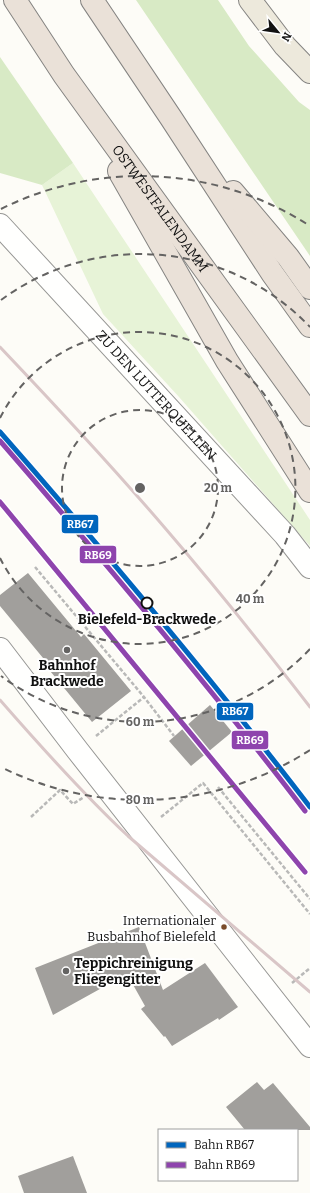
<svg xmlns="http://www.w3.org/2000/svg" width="310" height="1193" viewBox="0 0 310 1193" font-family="Bitter,serif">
  <rect width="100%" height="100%" fill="#fdfcf7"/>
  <path fill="#e7f3d7" d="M73,163L310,520V546L179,397L103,314L42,185Z"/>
  <g fill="#d8eac5">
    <path d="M136,0H218L249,46L299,102L310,110V256Z"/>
    <path d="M0,57L73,163L42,185L0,173Z"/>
  </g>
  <g fill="#a19f9c">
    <path d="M28,573L81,637L84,634L131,691L92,722L46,666L48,664L0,606V595Z"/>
    <path d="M210,705L232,732L191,766L169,741Z"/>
    <path d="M139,927L163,990L205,963L238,1007L219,1020L218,1018L172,1046L165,1036L164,1037L141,1009L145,1006L127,974L53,1015L35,968Z"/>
    <path d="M257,1082L264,1090L273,1083L310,1127V1130H245L226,1107Z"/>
    <path d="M73,1156L87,1193H24L18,1176Z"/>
  </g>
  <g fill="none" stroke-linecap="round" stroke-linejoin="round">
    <defs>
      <g id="minor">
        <path id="s1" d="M0,225L285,535L310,567"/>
        <path d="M0,649L78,751L310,1046"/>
      </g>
      <path id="major" d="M250,0L285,46L310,72"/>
      <g id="highway">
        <path id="s2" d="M15,0L64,75L310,415"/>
        <path d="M92,0L171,118L272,273L310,326"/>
        <path d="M119,171L227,361L310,491"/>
        <path d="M233,192L288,257L310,288"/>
      </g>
    </defs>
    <use href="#minor" stroke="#979795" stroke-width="24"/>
    <use href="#major" stroke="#858482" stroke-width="24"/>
    <use href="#highway" stroke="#858482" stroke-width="24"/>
    <g stroke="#b9b9b8" stroke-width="2.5" stroke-dasharray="4 2" stroke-linecap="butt">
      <path d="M35,567L144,697"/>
      <path d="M96,736L144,697L174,736"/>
      <path d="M218,787L310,899"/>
      <path d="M31,817L60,790L73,804L84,797"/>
      <path d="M161,817L203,783L310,914"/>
      <path d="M292,983L310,968"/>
    </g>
    <use href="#minor" stroke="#fffffe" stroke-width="22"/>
    <use href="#major" stroke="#ede9dc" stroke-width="22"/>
    <use href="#highway" stroke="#eae1d8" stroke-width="22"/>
    <g stroke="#d9c6c7" stroke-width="3">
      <path d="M0,347C56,406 112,466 165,528C215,586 263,646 310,707"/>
      <path d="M0,700C41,747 82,793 128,836L310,992"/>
    </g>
    <defs>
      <path id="rail-1" d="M0,432C107,554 211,678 310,807"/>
      <g id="rail-2">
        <path d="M0,441C105,562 208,684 305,811"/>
        <path d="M0,502L305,872"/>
      </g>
    </defs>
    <use href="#rail-1" stroke="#fff" stroke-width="8"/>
    <use href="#rail-2" stroke="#fff" stroke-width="8"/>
    <use href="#rail-1" stroke="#0065bd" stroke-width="5"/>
    <use href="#rail-2" stroke="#8e44ad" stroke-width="5"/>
  </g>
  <g fill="none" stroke="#646362" stroke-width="2" stroke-dasharray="7 5">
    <circle cx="140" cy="488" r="78"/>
    <path d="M0 418A156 156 0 1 1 0 558"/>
    <path d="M310 649A234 234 0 0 1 1 676M1 300A234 234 0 0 1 310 327"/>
    <path d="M310 750A312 312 0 0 1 1 767M1 209A312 312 0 0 1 310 226"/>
  </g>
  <circle fill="#fff" stroke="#111" stroke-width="2" cx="147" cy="603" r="5.5"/>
  <g fill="#646362" stroke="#fff" stroke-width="1.5">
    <circle cx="67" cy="650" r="4"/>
    <circle cx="66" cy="971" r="4"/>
  </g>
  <circle fill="#7a4b2a" stroke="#fff" stroke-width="1.5" cx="224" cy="927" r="3.5"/>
  <g text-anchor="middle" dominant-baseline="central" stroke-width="4" stroke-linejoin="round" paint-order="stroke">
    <g font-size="13" fill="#111" stroke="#fff" text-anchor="end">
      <text x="216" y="920">Internationaler<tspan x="216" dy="16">Busbahnhof Bielefeld</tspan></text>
    </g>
    <g font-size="14" fill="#111" stroke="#fff">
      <text stroke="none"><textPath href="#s2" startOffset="254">OSTWESTFALENDAMM</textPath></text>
      <text stroke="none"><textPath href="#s1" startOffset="231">ZU DEN LUTTERQUELLEN</textPath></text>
    </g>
    <g font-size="14" font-weight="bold" fill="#111" stroke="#fff">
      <text x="147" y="619">Bielefeld-Brackwede</text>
    </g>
    <g font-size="14" font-weight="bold" fill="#111" stroke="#fff">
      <text x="67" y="665">Bahnhof<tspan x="67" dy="16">Brackwede</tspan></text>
      <text x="74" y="963" text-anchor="start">Teppichreinigung<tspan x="74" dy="16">Fliegengitter</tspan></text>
    </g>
  </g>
  <circle cx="140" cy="488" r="6" fill="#646362" stroke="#fff" stroke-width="2"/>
  <g font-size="12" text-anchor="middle" font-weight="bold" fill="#646362" stroke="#fff" stroke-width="4" stroke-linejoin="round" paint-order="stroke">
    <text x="218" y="492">20 m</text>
    <text x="250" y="603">40 m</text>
    <text x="140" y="726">60 m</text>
    <text x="140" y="804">80 m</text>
  </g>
  <g stroke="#fff" stroke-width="1.5">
    <rect x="61" y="514" width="38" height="20" rx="4" fill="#0065bd"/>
    <rect x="79" y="545" width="38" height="19" rx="4" fill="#8e44ad"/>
    <rect x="216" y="702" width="38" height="19" rx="4" fill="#0065bd"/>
    <rect x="231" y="730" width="38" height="20" rx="4" fill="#8e44ad"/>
  </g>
  <g font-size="11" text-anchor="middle" font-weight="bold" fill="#fff">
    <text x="80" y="528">RB67</text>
    <text x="98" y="559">RB69</text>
    <text x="235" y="715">RB67</text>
    <text x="250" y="744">RB69</text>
  </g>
  <rect x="158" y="1129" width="140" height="52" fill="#ffffff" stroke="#a0a0a0"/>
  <rect x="166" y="1142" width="20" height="6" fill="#0065bd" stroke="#a0a0a0"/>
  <text x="194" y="1149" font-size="12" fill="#111111">Bahn RB67</text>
  <rect x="166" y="1162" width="20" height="6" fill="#8e44ad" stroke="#a0a0a0"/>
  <text x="194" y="1169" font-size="12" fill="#111111">Bahn RB69</text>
  <g transform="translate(278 32) rotate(119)" stroke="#ffffff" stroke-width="3" paint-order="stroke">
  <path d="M0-3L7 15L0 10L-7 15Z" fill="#111111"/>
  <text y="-6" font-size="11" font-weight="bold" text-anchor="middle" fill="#111111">N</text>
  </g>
</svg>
